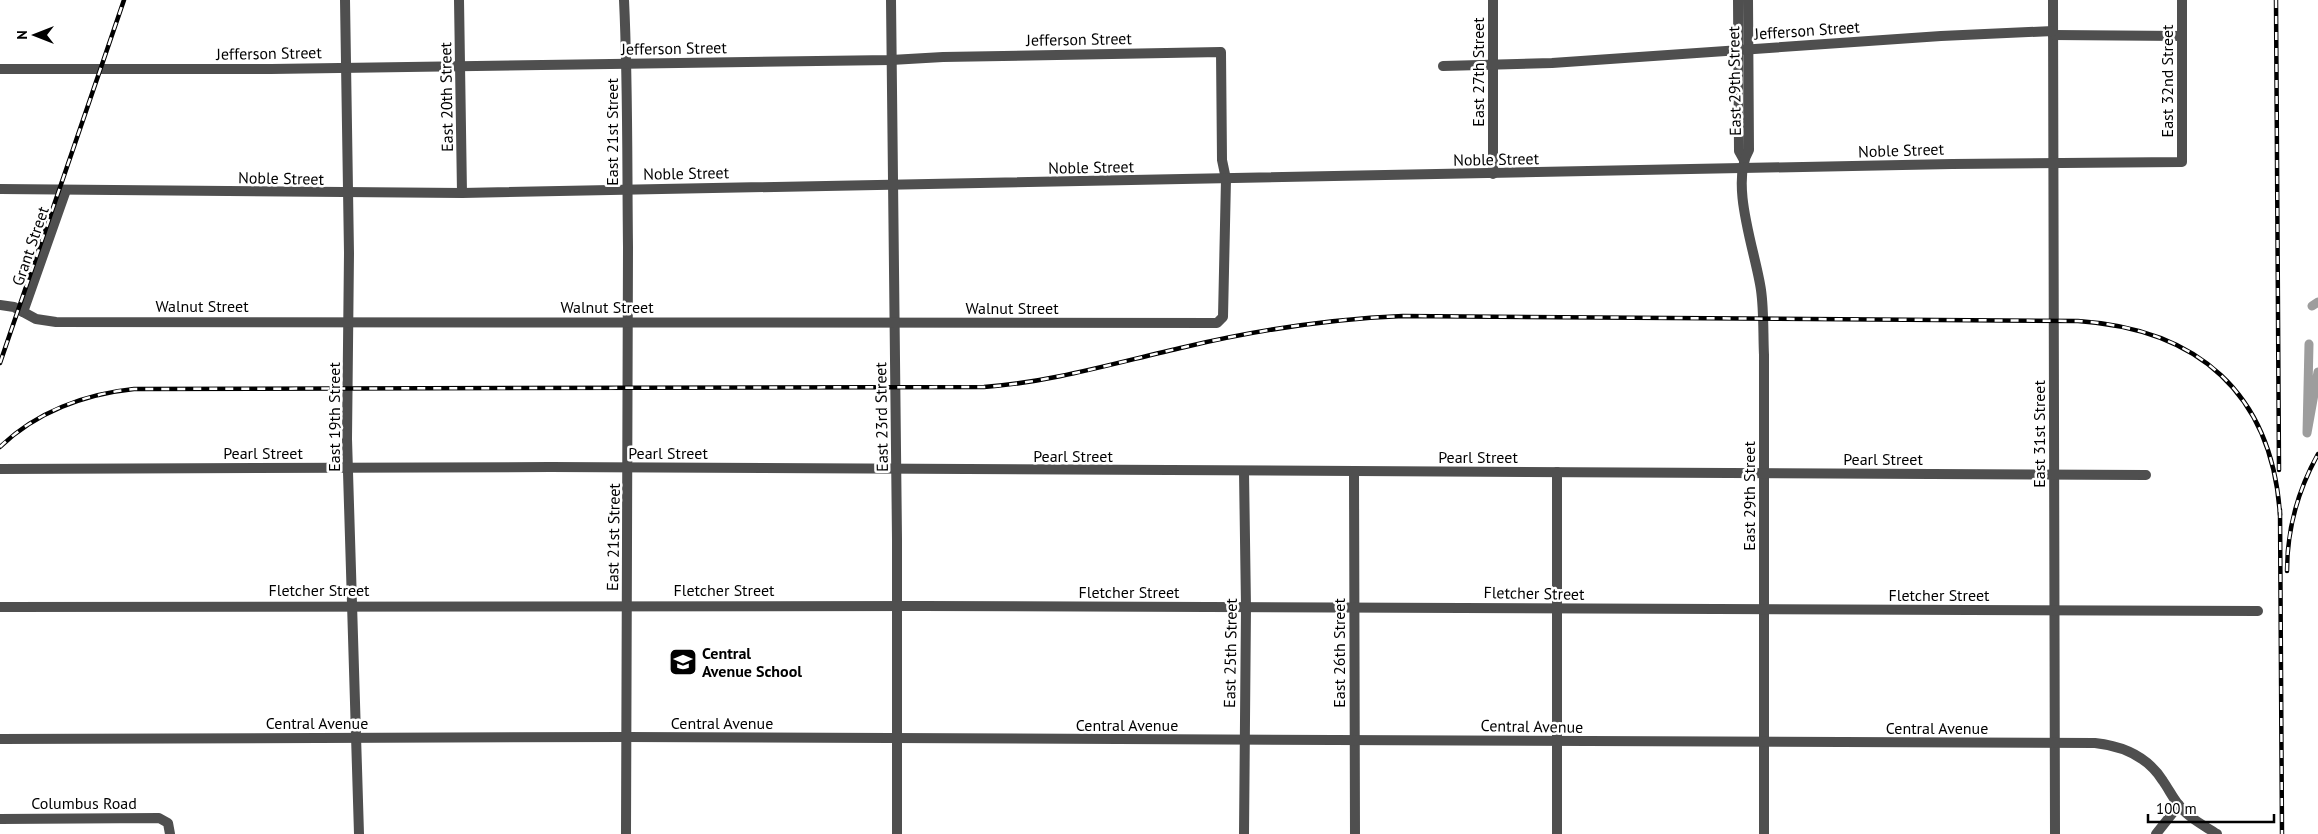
<svg xmlns="http://www.w3.org/2000/svg" width="2318" height="834" viewBox="0 0 2318 834" font-family="'PT Sans',sans-serif">
  <rect width="100%" height="100%" fill="#fff"/>
  <g fill="none" stroke-linecap="round" stroke-linejoin="round">
    <g stroke="#9d9d9d" stroke-width="9">
      <path d="M2312,306L2318,302"/>
      <path d="M2309,344L2307,433L2318,372"/>
    </g>
    <g stroke="#4f4f4f" stroke-width="10">
      <path d="M345,0L349,253L347,439L359,834"/>
      <path d="M459,0L462,193"/>
      <path d="M624,0C628,82 627,165 628,247C629,443 625,638 626,834"/>
      <path d="M891,0L897,539V834"/>
      <path d="M1493,0V174"/>
      <path d="M1738,0L1739,151L1744,160"/>
      <path d="M1748,0L1749,150C1729,184 1756,253 1761,290C1764,311 1763,334 1764,355V834"/>
      <path d="M2053,0L2055,834"/>
      <path d="M2053,35L2182,36"/>
      <path d="M1443,66L1552,63L1941,36L2053,31"/>
      <path d="M0,69H271L891,60L943,57L1221,52L1222,160L1226,179L1223,317L1217,323L56,322L36,319L14,307L0,305"/>
      <path d="M0,189L462,193L1952,164L2182,162V0"/>
      <path d="M23,312L66,190"/>
      <path d="M0,469L550,467L2146,475"/>
      <path d="M1354,471L1355,834"/>
      <path d="M0,607L920,606L2258,611"/>
      <path d="M0,739L625,737L2095,743C2123,746 2148,757 2163,781C2170,791 2174,801 2183,810C2192,820 2205,826 2217,834"/>
      <path d="M0,819L159,818L168,823L170,834"/>
      <path d="M1244,834L1246,607L1244,472"/>
      <path d="M1557,834V472"/>
      <path d="M2156,834L2179,805"/>
    </g>
    <defs>
      <g id="rail">
        <path d="M2276,0L2279,470"/>
        <path d="M0,363L124,0"/>
        <path d="M0,447C36,412 85,394 134,389L984,387C1053,382 1118,362 1185,347C1257,330 1330,319 1403,316L2078,321C2198,329 2272,393 2280,515"/>
        <path d="M2280,510L2282,834"/>
        <path d="M2287,571C2287,530 2298,490 2318,454"/>
      </g>
    </defs>
    <use href="#rail" stroke="#000" stroke-width="4.5"/>
    <use href="#rail" stroke="#fff" stroke-width="2.5" stroke-dasharray="8" stroke-linecap="butt"/>
  </g>
  <defs>
    <symbol id="school-square" viewBox="-11 -11 22 22"><rect x="-9" y="-9" width="18" height="18" rx="4" fill="#000" stroke="#fff"/><path d="M0-5L7-2L0 1L-7-2ZM-4 1L0 2.5L4 1V4Q0 6-4 4Z" fill="#fff"/></symbol>
  </defs>
  <g fill-rule="evenodd">
    <use href="#school-square" x="667" y="646" width="32" height="32"/>
  </g>
  <g text-anchor="middle" dominant-baseline="central" stroke-width="5" stroke-linejoin="round" paint-order="stroke">
    <g font-size="16" fill="#000" stroke="#fff">
      <text transform="translate(1807 30) rotate(-4)">Jefferson Street</text>
      <text transform="translate(1079 39) rotate(-1)">Jefferson Street</text>
      <text transform="translate(674 48) rotate(-1)">Jefferson Street</text>
      <text transform="translate(269 53) rotate(-1)">Jefferson Street</text>
      <text transform="translate(1478 72) rotate(-90)">East 27th Street</text>
      <text transform="translate(1734 81) rotate(-91)">East 29th Street</text>
      <text transform="translate(2167 81) rotate(-90)">East 32nd Street</text>
      <text transform="translate(446 97) rotate(-91)">East 20th Street</text>
      <text transform="translate(612 132) rotate(-90)">East 21st Street</text>
      <text transform="translate(1901 150) rotate(-2)">Noble Street</text>
      <text transform="translate(1496 159) rotate(-1)">Noble Street</text>
      <text transform="translate(1091 167) rotate(-1)">Noble Street</text>
      <text transform="translate(686 173) rotate(-1)">Noble Street</text>
      <text transform="translate(281 178) rotate(1)">Noble Street</text>
      <text transform="translate(30 246) rotate(-71)">Grant Street</text>
      <text x="202" y="306">Walnut Street</text>
      <text x="607" y="307">Walnut Street</text>
      <text x="1012" y="308">Walnut Street</text>
      <text transform="translate(334 417) rotate(-90)">East 19th Street</text>
      <text transform="translate(881 417) rotate(-91)">East 23rd Street</text>
      <text transform="translate(2039 434) rotate(-90)">East 31st Street</text>
      <text x="263" y="453">Pearl Street</text>
      <text x="668" y="453">Pearl Street</text>
      <text x="1073" y="456">Pearl Street</text>
      <text x="1478" y="457">Pearl Street</text>
      <text x="1883" y="459">Pearl Street</text>
      <text transform="translate(1749 496) rotate(-90)">East 29th Street</text>
      <text transform="translate(613 537) rotate(-89)">East 21st Street</text>
      <text x="319" y="590">Fletcher Street</text>
      <text x="724" y="590">Fletcher Street</text>
      <text x="1129" y="592">Fletcher Street</text>
      <text transform="translate(1534 593) rotate(1)">Fletcher Street</text>
      <text x="1939" y="595">Fletcher Street</text>
      <text transform="translate(1230 653) rotate(-89)">East 25th Street</text>
      <text transform="translate(1339 653) rotate(-90)">East 26th Street</text>
      <text x="317" y="723">Central Avenue</text>
      <text x="722" y="723">Central Avenue</text>
      <text x="1127" y="725">Central Avenue</text>
      <text transform="translate(1532 726) rotate(1)">Central Avenue</text>
      <text x="1937" y="728">Central Avenue</text>
      <text x="84" y="803">Columbus Road</text>
    </g>
    <g font-size="16" font-weight="bold" fill="#000" stroke="#fff" text-anchor="start">
      <text x="702" y="653">Central<tspan x="702" dy="18">Avenue School</tspan></text>
    </g>
  </g>
  <g transform="translate(35 35) rotate(270)" stroke="#ffffff" stroke-width="4" paint-order="stroke">
  <path d="M0-4L9 19L0 12L-9 19Z" fill="#000000"/>
  <text y="-8" font-size="14" font-weight="bold" text-anchor="middle" fill="#000000">N</text>
  </g>
  <path d="M2148 814v8h126v-8" fill="none" stroke="#000000" stroke-width="2.5"/>
  <text x="2156" y="814" font-size="15" fill="#000000" stroke="#ffffff" stroke-width="4" paint-order="stroke">100 m</text>
</svg>
